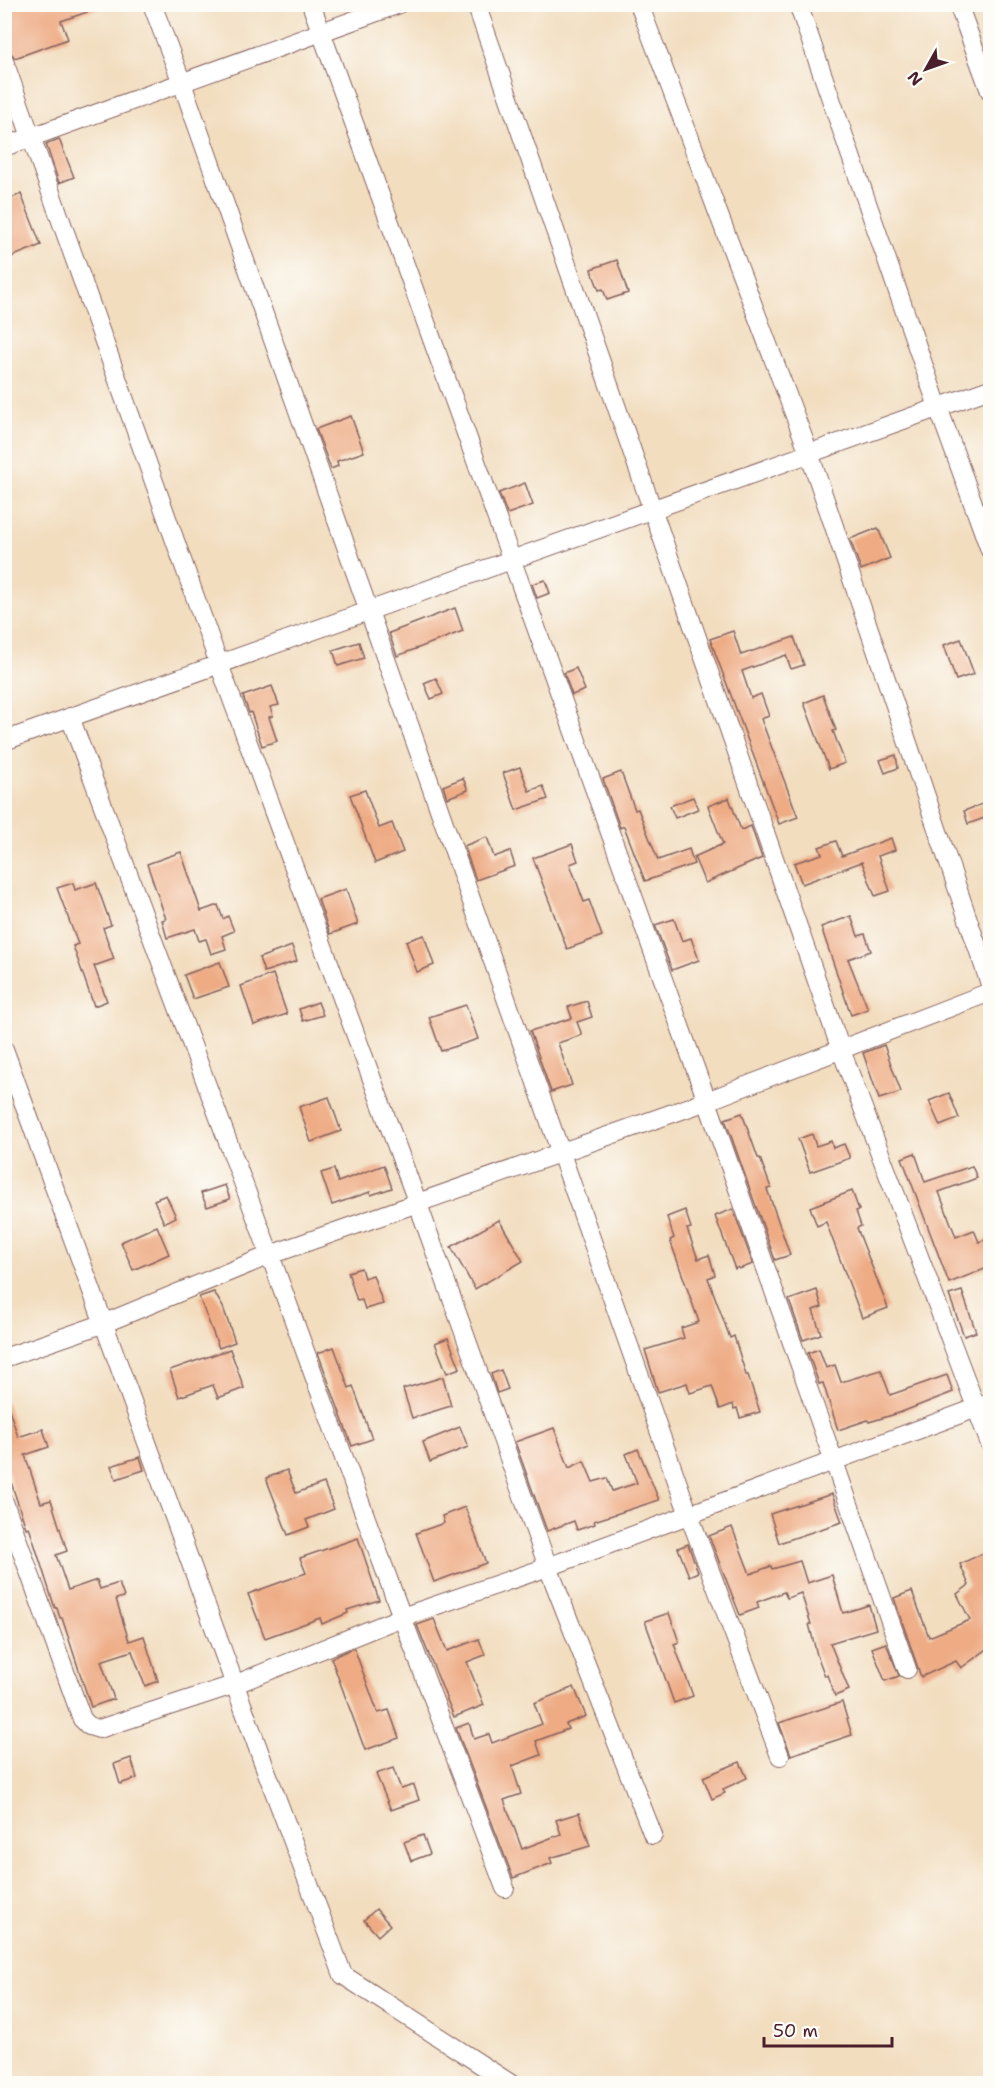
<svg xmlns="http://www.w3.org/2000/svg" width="995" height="2088" viewBox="0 0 995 2088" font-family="'Shantell Sans',sans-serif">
  <rect width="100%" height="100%" fill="#fdfcf7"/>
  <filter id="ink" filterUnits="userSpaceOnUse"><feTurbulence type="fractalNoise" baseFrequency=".0167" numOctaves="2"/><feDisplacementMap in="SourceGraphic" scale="12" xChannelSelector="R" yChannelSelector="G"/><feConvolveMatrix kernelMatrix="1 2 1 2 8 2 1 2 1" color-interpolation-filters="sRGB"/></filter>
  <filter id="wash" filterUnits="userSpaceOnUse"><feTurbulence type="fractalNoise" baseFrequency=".008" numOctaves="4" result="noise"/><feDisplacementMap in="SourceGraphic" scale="24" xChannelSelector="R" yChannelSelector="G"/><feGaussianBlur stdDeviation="1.35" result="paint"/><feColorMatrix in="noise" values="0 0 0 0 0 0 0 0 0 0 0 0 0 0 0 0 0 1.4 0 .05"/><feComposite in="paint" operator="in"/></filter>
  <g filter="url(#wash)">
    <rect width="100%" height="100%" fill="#f2ddbf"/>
    <g id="blocks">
      <g fill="#eeab84">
        <path d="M4,4H102V7L61,21L68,39L15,58L9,51L4,39Z"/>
        <path d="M59,139L74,177L59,183L46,144Z"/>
        <path d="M21,194L41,245L4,260V201Z"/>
        <path d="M617,260L628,293L607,300L603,289L599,290L591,269Z"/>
        <path d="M351,416L364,452L337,461L338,466L331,469L316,429Z"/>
        <path d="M525,483L533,505L507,514L499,493Z"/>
        <path d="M878,528L890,558L861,570L850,539Z"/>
        <path d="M545,580L550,593L537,598L532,584Z"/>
        <path d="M455,608L463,631L397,656L389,633Z"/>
        <path d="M733,631L741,655L794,637L804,665L791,669L786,655L742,671L751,698L761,694L769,716L761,719L798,817L779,824L710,639Z"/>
        <path d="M961,639L974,674L956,680L944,645Z"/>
        <path d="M359,642L364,658L338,666L333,650Z"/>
        <path d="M576,668L585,690L572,695L564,673Z"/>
        <path d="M436,678L443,694L431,699L424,683Z"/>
        <path d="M272,686L279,705L270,707L273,716L269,717L277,741L262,746L251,712L249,713L243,696Z"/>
        <path d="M823,695L836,730L833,731L845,763L829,769L804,703Z"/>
        <path d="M896,755L898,768L885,773L880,760Z"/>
        <path d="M520,767L529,791L543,786L548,799L516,810L503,773Z"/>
        <path d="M621,772L635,810L638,809L658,860L689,849L694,864L645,881L624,826L620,828L603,779Z"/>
        <path d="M463,778L468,790L447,798L443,786Z"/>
        <path d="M365,790L379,828L392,823L403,852L375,863L350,795Z"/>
        <path d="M693,797L698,809L675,818L670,806Z"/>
        <path d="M729,798L741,830L751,826L762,858L705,883L694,857L723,844L708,806Z"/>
        <path d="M990,801V816L968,824L964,811Z"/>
        <path d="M487,837L494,857L510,851L515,866L476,880L464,846Z"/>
        <path d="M891,838L895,850L878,856L890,891L875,896L862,862L802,884L794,863L822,854L819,847L836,841L842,856Z"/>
        <path d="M572,844L578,861L570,864L584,902L589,900L602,936L567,949L533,858Z"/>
        <path d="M181,852L201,911L218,905L223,919L228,916L234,931L222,936L226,949L211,954L206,939L199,941L195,929L167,938L162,920L166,919L147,864Z"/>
        <path d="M73,883L75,890L96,883L111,925L103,928L114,959L94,966L107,1001L94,1006L73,946L78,944L57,888Z"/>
        <path d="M346,889L358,924L330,934L318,899Z"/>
        <path d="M851,916L858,936L865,934L871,951L848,959L868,1009L851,1015L821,927Z"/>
        <path d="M674,919L682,941L691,938L699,960L672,970L655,925Z"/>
        <path d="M424,935L434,965L417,972L406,941Z"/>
        <path d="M292,946L297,961L264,972L259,958Z"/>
        <path d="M220,962L229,987L193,999L184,975Z"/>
        <path d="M273,974L287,1014L254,1025L241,986Z"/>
        <path d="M587,1001L592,1017L577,1022L582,1035L558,1043L572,1085L551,1092L530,1031L572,1018L568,1007Z"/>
        <path d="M318,1002L323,1015L303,1021L299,1009Z"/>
        <path d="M466,1005L478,1039L441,1051L429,1017Z"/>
        <path d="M884,1045L901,1092L879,1099L863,1053Z"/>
        <path d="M949,1093L959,1118L940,1126L929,1101Z"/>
        <path d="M329,1097L341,1131L311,1142L299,1107Z"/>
        <path d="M742,1113L758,1158H760L771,1188L767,1189L790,1255L775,1260L725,1119Z"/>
        <path d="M812,1134L816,1146L831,1141L833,1148L844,1144L850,1158L810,1172L798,1139Z"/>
        <path d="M915,1153L925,1182L972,1166L977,1178L939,1192L956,1237L974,1230L979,1242L990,1238V1267L949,1283L902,1158Z"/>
        <path d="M384,1165L392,1188L371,1195L370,1192L332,1205L321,1173L334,1169L338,1182Z"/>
        <path d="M225,1185L230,1199L207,1207L201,1193Z"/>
        <path d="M852,1191L859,1210L856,1211L861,1226L857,1228L888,1308L862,1318L826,1222L817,1226L810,1207Z"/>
        <path d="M166,1195L176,1217L164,1223L154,1200Z"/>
        <path d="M733,1209L753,1264L739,1269L738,1267L735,1269L715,1216Z"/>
        <path d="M685,1210L691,1228L687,1229L698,1259L709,1255L715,1275L708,1278L730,1338L734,1336L746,1375H748L760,1412L740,1418L737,1408L734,1409L733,1404L720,1409L712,1386L690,1393L687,1383L658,1392L645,1350L684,1338L681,1328L699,1322L670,1240L674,1238L667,1217Z"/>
        <path d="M499,1220L523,1261L475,1289L451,1247Z"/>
        <path d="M157,1226L169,1254L133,1270L121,1242Z"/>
        <path d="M361,1268L364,1278L373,1275L383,1304L365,1309L362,1300L357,1301L348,1272Z"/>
        <path d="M817,1290L822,1307L813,1310L821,1334L803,1340L789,1300Z"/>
        <path d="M962,1291L976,1332L964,1336L949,1295Z"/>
        <path d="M214,1292L223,1307L235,1342L219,1348L199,1297Z"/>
        <path d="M448,1338L460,1368L447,1373L435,1343Z"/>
        <path d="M334,1347L349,1388L353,1386L372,1439L352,1446L318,1353Z"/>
        <path d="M230,1349L244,1388L218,1398L213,1385L179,1397L170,1370Z"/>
        <path d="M819,1349L826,1368L835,1365L841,1382L881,1370L890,1395L947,1375L953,1392L899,1413L869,1422L868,1420L838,1430L823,1383L819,1384L808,1353Z"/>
        <path d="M501,1370L508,1389L497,1393L491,1374Z"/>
        <path d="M443,1377L451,1406L412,1418L403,1389Z"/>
        <path d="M7,1403L18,1437L43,1429L49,1447L25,1455L41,1503L51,1500L67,1551L56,1555L68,1590L97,1580L100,1589L119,1583L124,1597L116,1599L129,1641L144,1636L158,1681L145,1686L132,1651L101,1661L114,1699L91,1707L62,1618H60L57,1608H55L29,1527L26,1528L4,1461V1404Z"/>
        <path d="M460,1427L468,1447L430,1462L423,1442Z"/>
        <path d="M554,1428L569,1468L584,1461L593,1482L607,1478L612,1491L637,1483L626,1454L638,1449L659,1500L594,1521L595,1524L577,1530L574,1521L547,1531L515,1442Z"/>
        <path d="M140,1457L144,1470L116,1479L111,1466Z"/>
        <path d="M287,1470L296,1493L324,1483L334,1509L306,1520L309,1527L288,1535L266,1478Z"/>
        <path d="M832,1494L842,1522L779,1543L770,1514Z"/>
        <path d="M465,1507L486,1563L434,1582L416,1533L444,1523L442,1516Z"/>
        <path d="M732,1527L750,1574L771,1566L772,1569L800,1561L807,1583L832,1575L843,1613L869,1605L876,1629L830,1643L849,1690L835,1696L827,1675L825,1676L817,1655L809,1624H811L801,1593L787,1598L784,1592L757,1602L759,1608L740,1615L709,1536Z"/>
        <path d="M358,1538L379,1600L347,1610L348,1613L322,1624L320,1618L265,1638L248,1594L306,1573L300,1558Z"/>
        <path d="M688,1544L698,1572L689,1576L678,1548Z"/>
        <path d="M990,1550V1647L961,1668L956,1661L921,1677L894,1598L912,1591L929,1637L970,1620L957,1594L969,1585L960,1564Z"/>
        <path d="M669,1613L679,1642L674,1644L693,1696L674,1703L645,1621Z"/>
        <path d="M434,1619L447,1651L479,1639L485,1655L467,1662L484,1705L454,1717L417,1625Z"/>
        <path d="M886,1643L899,1676L885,1681L872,1648Z"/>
        <path d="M354,1648L378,1713L389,1710L399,1738L365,1750L331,1658Z"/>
        <path d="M574,1687L586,1716L566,1724L568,1729L536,1741L541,1755L512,1766L521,1794L504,1800L522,1849L561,1834L556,1820L579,1813L590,1846L550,1858L552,1863L513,1878L456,1728L469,1723L474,1739L489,1734L492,1743L542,1724L534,1703Z"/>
        <path d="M842,1702L852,1735L791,1755L779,1723Z"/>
        <path d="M131,1758L137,1778L120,1784L114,1764Z"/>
        <path d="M740,1762L747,1778L723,1789L725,1793L712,1799L703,1777Z"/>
        <path d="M393,1768L401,1789L414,1785L419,1800L391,1810L376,1774Z"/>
        <path d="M423,1835L430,1854L411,1861L404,1842Z"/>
        <path d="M376,1909L390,1925L378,1936L364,1920Z"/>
      </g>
    </g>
  </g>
  <g filter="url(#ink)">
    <use href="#blocks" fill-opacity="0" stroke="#85625f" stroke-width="1.5"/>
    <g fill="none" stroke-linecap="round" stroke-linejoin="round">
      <defs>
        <g id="minor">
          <path d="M152,4L182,83L689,1515L780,1756"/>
          <path d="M311,4L707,1101L907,1669"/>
          <path d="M476,4L841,1050L990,1444"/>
          <path d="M639,4L809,453L990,984"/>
          <path d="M798,4L938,407L990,550"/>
          <path d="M958,4L990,91"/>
          <path d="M4,61L219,664L418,1204L548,1567L653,1835"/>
          <path d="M4,147L399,4"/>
          <path d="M70,717L270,1255L402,1617L505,1888"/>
          <path d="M4,741L990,389"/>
          <path d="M4,1049L263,1762L343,1975L511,2084"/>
          <path d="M4,1358L105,1323L270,1255L707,1101L990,992"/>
          <path d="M4,1502L82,1719L89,1726L99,1729L236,1684L402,1617L548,1567L990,1403"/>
        </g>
      </defs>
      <use href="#minor" stroke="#85625f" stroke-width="20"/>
      <use href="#minor" stroke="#fff" stroke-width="18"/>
    </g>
  </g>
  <rect width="995" height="2088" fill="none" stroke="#fdfcf7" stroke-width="24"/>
  <g transform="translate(926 69) rotate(230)" stroke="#fdfcf7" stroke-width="4.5" paint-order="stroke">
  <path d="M0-4.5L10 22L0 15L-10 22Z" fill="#4a1f2b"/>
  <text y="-9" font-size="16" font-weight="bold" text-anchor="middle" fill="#4a1f2b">N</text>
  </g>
  <path d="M764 2037v9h128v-9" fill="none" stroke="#4a1f2b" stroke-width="3"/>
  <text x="773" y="2037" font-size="18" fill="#4a1f2b" stroke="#fdfcf7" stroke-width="4.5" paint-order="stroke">50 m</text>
</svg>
